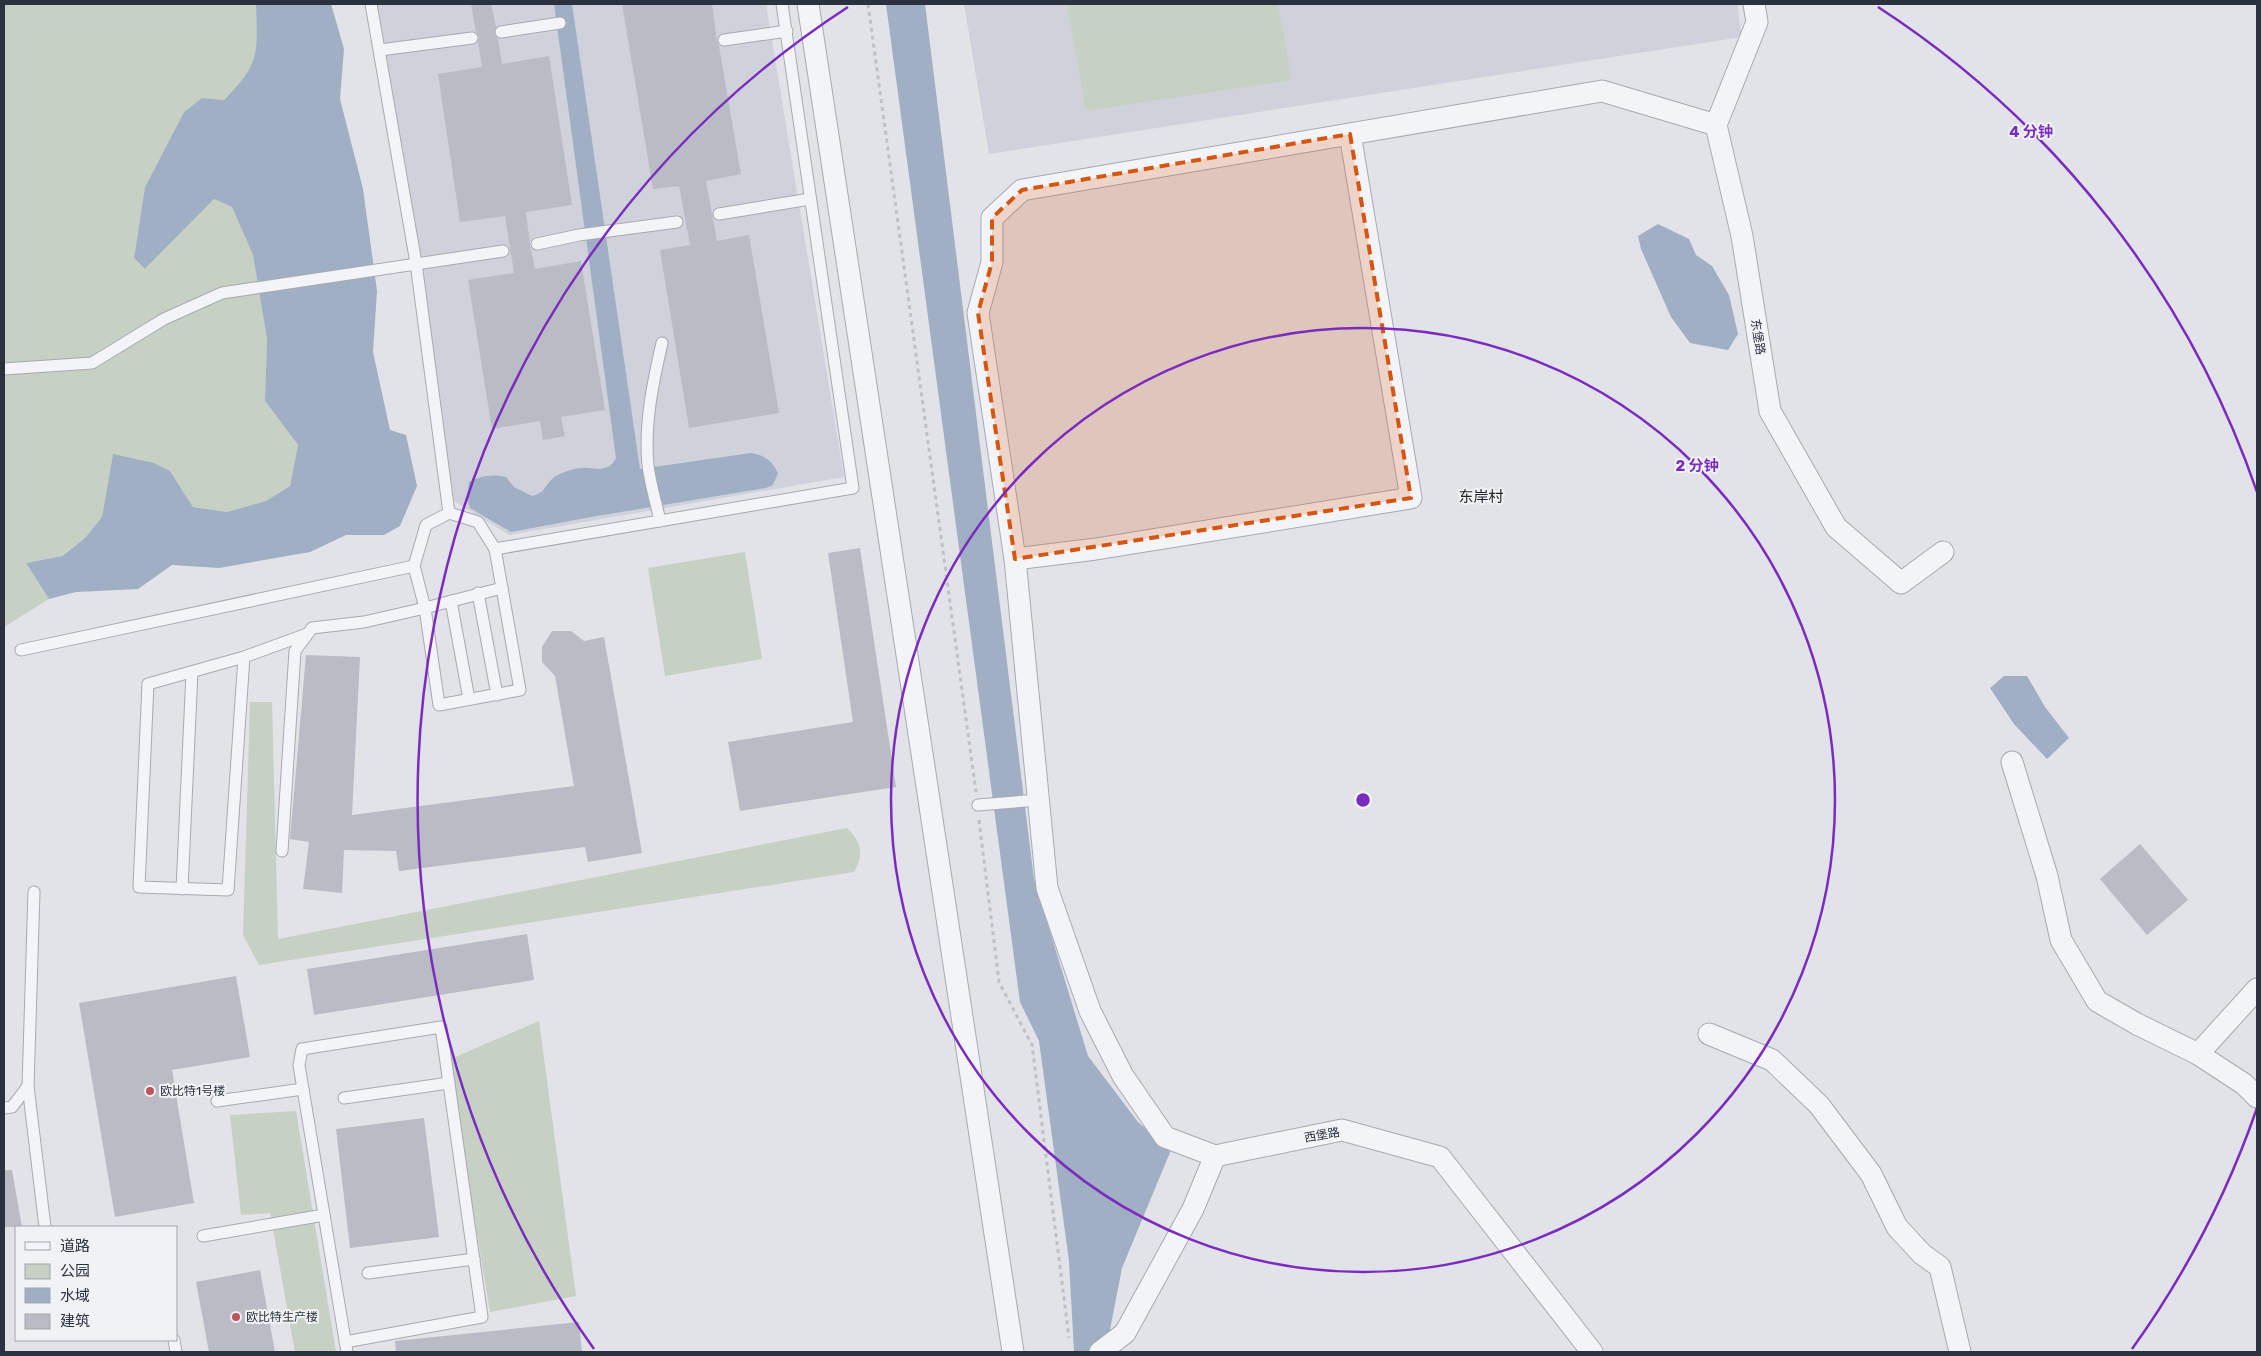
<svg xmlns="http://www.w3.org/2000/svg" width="2261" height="1356" viewBox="0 0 2261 1356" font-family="Rubik,'Noto Sans SC',sans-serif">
  <rect width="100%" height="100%" fill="#e1e3e8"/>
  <g fill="#cfd2da">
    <path d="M376,4H766L844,477L509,535L454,501Z"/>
    <path d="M964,4H1737L1742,37L989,154Z"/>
  </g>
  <g fill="#c6d1c3">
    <path d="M4,4H256C257,53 261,63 224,100L202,98L184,112L145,187L134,258L145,269L214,199L232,207L253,255L267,339L265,401L298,445L290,486L266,501L227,512L193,507L170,471L113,455L102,517L85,538L61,556L26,563L49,599L4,627Z"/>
    <path d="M1067,4H1278L1292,80L1086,111Z"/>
    <path d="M745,552L762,659L665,676L648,568Z"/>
    <path d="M250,702H272L278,939L847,828C862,842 864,855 854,872L259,965L243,935Z"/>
    <path d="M539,1021L576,1296L490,1312L448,1060Z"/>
    <path d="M296,1111L336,1352H295L270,1213L241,1215L230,1115Z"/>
  </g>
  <g fill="#a0afc4">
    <path d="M256,4H331L344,49L340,99L363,189L377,291L373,352L390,430L406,435L417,486L400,526L384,535H346L310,552L219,568L172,565L138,589L76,592L49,599L26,563L62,556L85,538L102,517L113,454L154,463L170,471L193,507L227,512L266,501L290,486L298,445L265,401L267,339L253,255L232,207L214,199L145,269L134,258L145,187L184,112L202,98L224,100C261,63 257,53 256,4Z"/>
    <path d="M554,4H572L640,469L751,453C765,456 771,459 778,473L773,485L766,488L591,517L511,532L470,508L467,498L469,482C481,475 493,474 506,477L514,487L532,496C545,493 544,487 552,479C557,474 567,471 574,469C590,465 608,476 616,458Z"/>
    <path d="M886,4H925L1034,879L1088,1056L1138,1122L1171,1150L1122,1268L1107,1345L1108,1352H1074L1069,1261L1039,1041L1020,1002Z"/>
    <path d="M1658,224L1689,239L1696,255L1712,266L1729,295L1738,334L1728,350L1690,343L1671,317L1641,249L1638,236Z"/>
    <path d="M2004,676H2027L2045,707L2069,738L2047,759L2014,724L1990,688Z"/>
  </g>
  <g fill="#b9bcc4">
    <path d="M471,4H491L496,27L494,34L498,39L502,64L549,56L572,205L526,212L530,245L535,269L581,261L605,410L561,417L565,436L543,440L540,421L492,429L468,280L514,273L505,216L460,222L438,74L482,67L478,42L479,37L476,32Z"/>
    <path d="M622,4H712L717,42L719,46L741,174L706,181L717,241L749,235L779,413L689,428L660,250L690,245L679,186L653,189Z"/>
    <path d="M860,548L896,787L740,811L728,742L853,722L828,553Z"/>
    <path d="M552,631H571L584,641L604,637L642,853L588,862L585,847L399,871L396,851L344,850L342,893L303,889L309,842L290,839L306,655L360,657L352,815L574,786L555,676L542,662V647Z"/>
    <path d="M2140,844L2188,900L2147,935L2100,879Z"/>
    <path d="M527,934L534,980L314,1015L307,969Z"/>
    <path d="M236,976L250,1057L172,1070L194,1203L115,1217L79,1003Z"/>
    <path d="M424,1118L439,1237L350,1248L336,1129Z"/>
    <path d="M4,1170H12L22,1227H4Z"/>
    <path d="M260,1270L275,1352H209L196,1282Z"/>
    <path d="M579,1322L582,1352H396L395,1341Z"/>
  </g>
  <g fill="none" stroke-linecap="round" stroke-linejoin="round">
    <defs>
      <g id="lane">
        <path d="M371,4L416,263L449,513"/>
        <path d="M501,32L560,23"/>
        <path d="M724,40L787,31"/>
        <path d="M380,50L472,38"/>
        <path d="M719,214L810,199"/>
        <path d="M537,244L579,235L677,222"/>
        <path d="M4,369L92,363L164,319L222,293L503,251"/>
        <path d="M449,513L478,522L495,549L502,588L425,608L414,566L426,525Z"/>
        <path d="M660,521C656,502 650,483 648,465C644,424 653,382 662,343"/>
        <path d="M495,549L853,488L782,4"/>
        <path d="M478,593L497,695"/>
        <path d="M451,601L469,699"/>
        <path d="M21,650L414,566"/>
        <path d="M244,657L148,684L139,887L228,890L244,657L307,634"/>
        <path d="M978,805L1038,800"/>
        <path d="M282,851L295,651L312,628L364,622L425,608L439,705L520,690L502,588"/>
        <path d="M182,889L192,672"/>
        <path d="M28,1086L45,1227"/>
        <path d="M344,1098L449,1083"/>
        <path d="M217,1101L303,1089"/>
        <path d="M4,1108L12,1107L28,1086L34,892"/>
        <path d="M203,1236L324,1215"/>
        <path d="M368,1273L474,1259"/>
        <path d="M174,1340L176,1352"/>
        <path d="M345,1342L482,1317L441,1027L302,1049L299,1065L347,1352"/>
      </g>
      <g id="street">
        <path d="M808,4L1013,1352"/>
        <path d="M1754,4L1757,22L1716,125L1742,236L1770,411L1836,527L1901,583L1943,552"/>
        <path d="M1015,559L1096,549L1411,498L1350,134"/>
        <path d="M2012,762L2047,876L2061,940L2097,1001L2137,1024L2198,1054L2244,1084L2257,1097"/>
        <path d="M1709,1034L1772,1060L1819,1105L1871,1174L1897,1227L1922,1254L1940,1267L1960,1352"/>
        <path d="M2198,1054L2257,989"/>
        <path d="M1215,1156L1165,1137L1123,1076L1090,1011L1047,888L1015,559L978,313L992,262V218L1022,190L1602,91L1716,125"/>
        <path d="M1100,1352L1125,1333L1193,1209L1215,1156L1342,1130L1440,1157L1592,1352"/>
      </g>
    </defs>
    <use href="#lane" stroke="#a7aab2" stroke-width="13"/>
    <use href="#street" stroke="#a7aab2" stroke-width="23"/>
    <g stroke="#bfc1c7" stroke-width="3" stroke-dasharray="4 4" stroke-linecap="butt">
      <path d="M868,4L976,792"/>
      <path d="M979,820L999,982L1032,1045L1069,1338"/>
    </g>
    <use href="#lane" stroke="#f3f4f7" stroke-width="11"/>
    <use href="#street" stroke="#f3f4f7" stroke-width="21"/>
  </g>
  <path fill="#d55511" fill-opacity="0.2" stroke="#d55511" stroke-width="4" stroke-dasharray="10 6" stroke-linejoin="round" d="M1350,134L1411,498L1015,559L978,313L992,262V218L1022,190Z"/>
  <g fill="none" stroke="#7b2cbf" stroke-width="2.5">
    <circle cx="1363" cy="800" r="472"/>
    <path d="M2257 1108A945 945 0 0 1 2132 1349M594 1349A945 945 0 0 1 848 7M1878 7A945 945 0 0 1 2257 492"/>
  </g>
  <g fill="#c0535b" stroke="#f0f2f6" stroke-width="2">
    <circle cx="150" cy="1091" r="5"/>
    <circle cx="236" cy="1317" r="5"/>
  </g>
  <g text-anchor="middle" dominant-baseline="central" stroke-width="4" stroke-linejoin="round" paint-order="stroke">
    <g font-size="12" fill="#2b313e" stroke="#f0f2f6">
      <text transform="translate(1758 337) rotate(81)">东堡路</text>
      <text transform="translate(1322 1135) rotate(-10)">西堡路</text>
    </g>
    <g font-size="12" fill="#2b313e" stroke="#f0f2f6" text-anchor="start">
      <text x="160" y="1091">欧比特1号楼</text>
      <text x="246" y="1317">欧比特生产楼</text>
    </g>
    <g font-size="15" fill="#1d222f" stroke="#f0f2f6">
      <text x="1481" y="497">东岸村</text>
    </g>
  </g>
  <circle cx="1363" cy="800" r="8" fill="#7b2cbf" stroke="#f0f2f6" stroke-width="2.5"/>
  <g font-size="15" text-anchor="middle" font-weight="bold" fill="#7b2cbf" stroke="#f0f2f6" stroke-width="4" stroke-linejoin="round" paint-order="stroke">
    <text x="2031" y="137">4 分钟</text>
    <text x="1697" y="471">2 分钟</text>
  </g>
  <rect width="2261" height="1356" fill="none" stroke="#2b313e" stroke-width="10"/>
  <rect x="15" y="1226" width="162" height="115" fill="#f0f2f6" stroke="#a1a5ac"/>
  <rect x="25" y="1242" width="25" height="8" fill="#f3f4f7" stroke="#a1a5ac"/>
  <text x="60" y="1251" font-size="15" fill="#2b313e">道路</text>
  <rect x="25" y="1264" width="25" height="15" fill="#c6d1c3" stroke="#a1a5ac"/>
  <text x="60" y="1276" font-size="15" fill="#2b313e">公园</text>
  <rect x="25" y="1288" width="25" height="15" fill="#a0afc4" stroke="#a1a5ac"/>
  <text x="60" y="1301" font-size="15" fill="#2b313e">水域</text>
  <rect x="25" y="1314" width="25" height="15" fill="#b9bcc4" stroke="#a1a5ac"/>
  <text x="60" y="1326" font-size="15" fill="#2b313e">建筑</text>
</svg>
